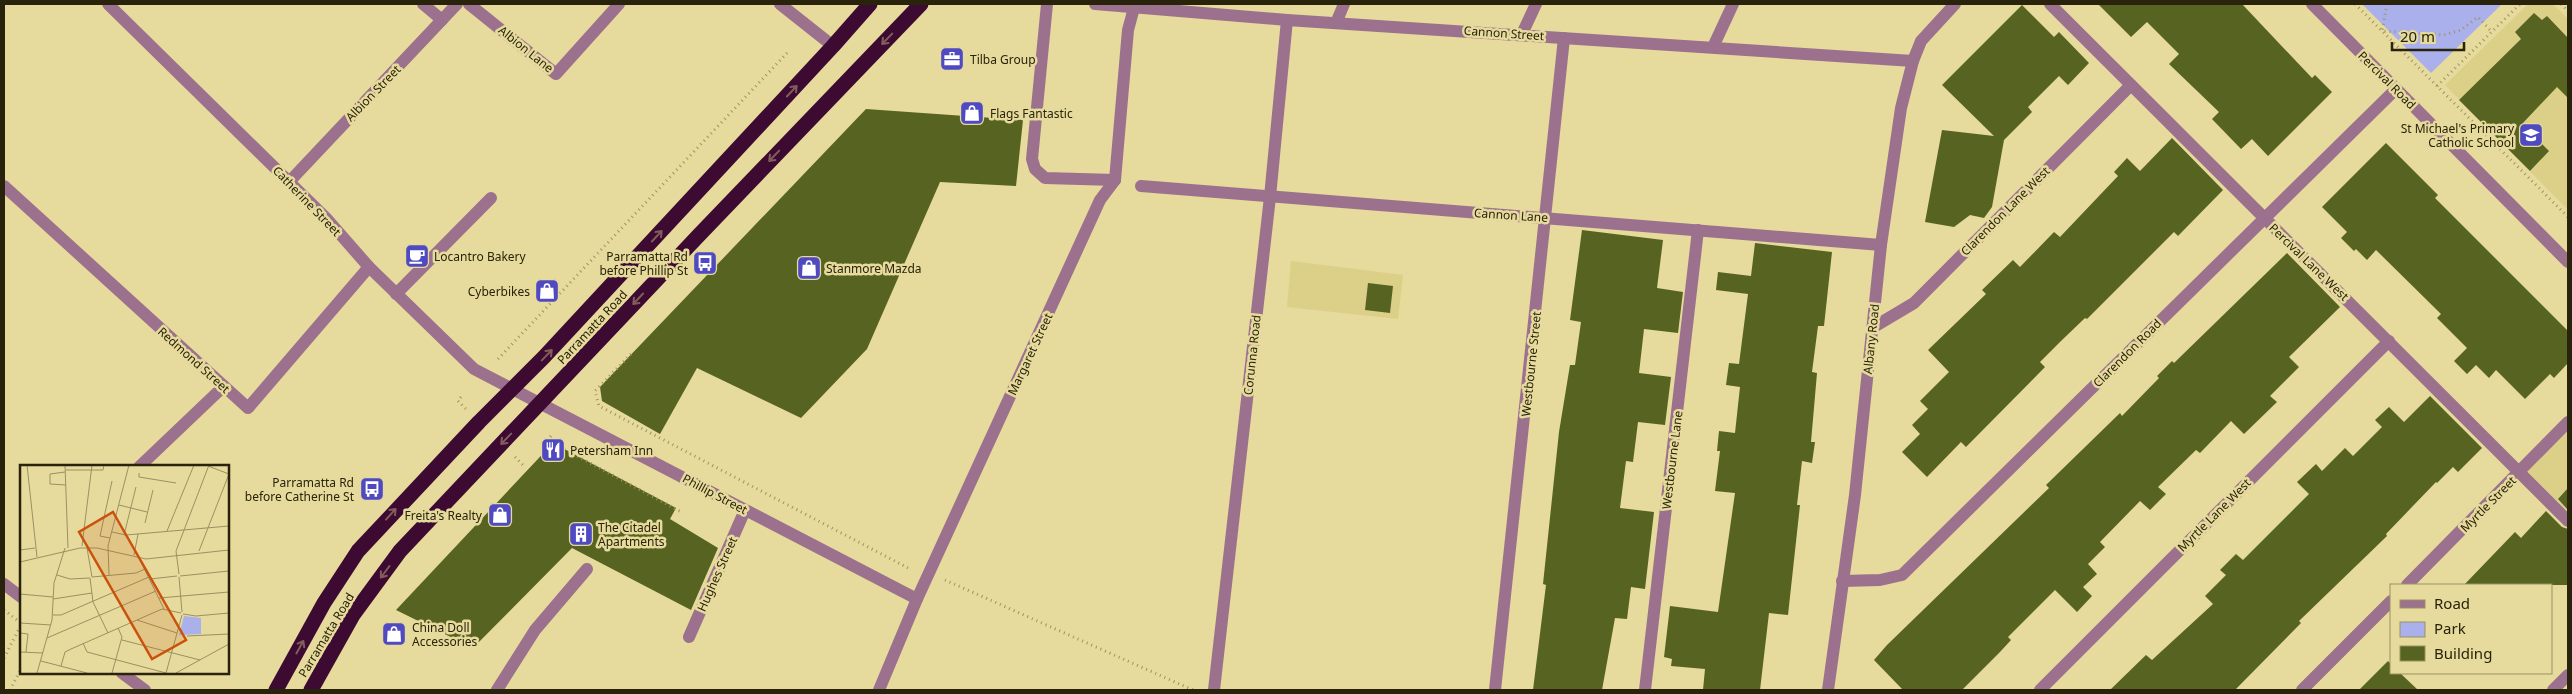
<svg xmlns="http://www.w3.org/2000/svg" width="2572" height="694" viewBox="0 0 2572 694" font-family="'Noto Sans',sans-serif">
  <rect width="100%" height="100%" fill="#e6da9c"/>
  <g fill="#dccf88">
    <path d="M2528,4H2553L2568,19V210L2445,85Z"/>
    <path d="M1291,261L1403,275L1398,319L1287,307Z"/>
    <path d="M2568,422V521L2519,472Z"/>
  </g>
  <path fill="#a9b0eb" d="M2362,4H2502L2431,73Z"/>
  <g fill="#576321">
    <path d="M2098,4H2242L2312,78L2315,75L2332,92L2268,156L2252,139L2241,149L2212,119L2219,112L2169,64L2179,54L2147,22L2131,37Z"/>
    <path d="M2022,5L2054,37L2059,32L2089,63L2068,85L2059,76L2028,107L2032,112L2004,140L1992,207L1984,218L1970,215L1954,227L1925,222L1942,130L1994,136L1942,85Z"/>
    <path d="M2534,13L2542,20L2547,16L2568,38V98L2557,87L2522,124L2549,151L2530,171L2459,100L2521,39L2515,32Z"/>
    <path d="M866,109L1023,120L1016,186L940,182L867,349L801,418L697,368L660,434L602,401L600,387Z"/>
    <path d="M2172,138L2223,190L2178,236L2174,232L2087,319L2085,318L2062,340L2040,362L2045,367L1966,447L1961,442L1927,477L1902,452L1920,434L1912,425L1928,409L1920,401L1949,372L1928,350L1986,294L1982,290L2013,260L2020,267L2054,232L2060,237L2118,176L2114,172L2127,158L2140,171Z"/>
    <path d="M2386,143L2438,195L2435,198L2568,331V363L2554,378L2550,374L2525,399L2496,370L2489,378L2476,365L2467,374L2454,361L2467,348L2437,318L2441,314L2376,250L2367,260L2356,249L2354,251L2341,238L2347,232L2322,207Z"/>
    <path d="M1582,230L1663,240L1657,288L1683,292L1678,333L1644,329L1639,373L1671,377L1665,425L1638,422L1633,462L1626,461L1620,508L1654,512L1645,589L1631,587L1627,619L1615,618L1602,690H1533L1546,585L1543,584L1559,432L1570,365H1575L1581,322L1570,320Z"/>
    <path d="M1755,243L1832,252L1824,326H1818L1812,372L1817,373L1811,442H1815L1812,463L1802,461L1797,505H1800L1788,615L1769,613L1760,690H1703L1705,669L1671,666L1672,659L1664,657L1670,606L1718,612L1735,493L1715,491L1720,451H1717L1719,431L1735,433L1740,387L1726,385L1729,363L1739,364L1748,294L1716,290L1718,272L1751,276Z"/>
    <path d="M2287,253L2340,307L2289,357L2299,367L2270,396L2277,402L2244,434L2231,421L2200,453L2196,450L2158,487L2166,494L2150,510L2140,501L2100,542L2105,547L2088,564L2097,574L2083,587L2092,596L2077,612L2055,590L2008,637L2011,640L2000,652L1962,690H1903L1874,660L1887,645L2049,488L2046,485L2120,413L2122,416L2159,378L2157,376L2172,361L2174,363Z"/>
    <path d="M1368,283L1393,286L1390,313L1365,310Z"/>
    <path d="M2430,396L2482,448L2458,472L2453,467L2437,483L2436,482L2386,534L2387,536L2299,621L2301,623L2235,690H2110L2146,655L2152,660L2213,604L2205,596L2226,575L2220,570L2236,554L2243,560L2309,494L2297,482L2316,464L2322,471L2345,448L2353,456L2382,427L2375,420L2389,407L2404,422Z"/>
    <path d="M553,443L676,508L670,519L718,548L691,610L572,548L473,648L396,610Z"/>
    <path d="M2568,488V510L2558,499Z"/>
    <path d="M2546,511L2562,527L2568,529V585H2464L2515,532L2521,538Z"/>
    <path d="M2388,661L2391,664V673H2400L2418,690H2359Z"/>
  </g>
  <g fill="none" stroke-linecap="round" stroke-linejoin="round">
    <g stroke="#9d9464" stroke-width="3" stroke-dasharray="1 4" stroke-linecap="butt">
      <path d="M2355,4L2568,217"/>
      <path d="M2387,4L2382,31L2444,35L2461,30L2478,17L2492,32"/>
      <path d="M2561,4L2568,11"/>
      <path d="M2437,86L2520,4"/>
      <path d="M631,354L595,391L599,406L910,569"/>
      <path d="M498,359L788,52"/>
      <path d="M461,397L458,401L466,409"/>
      <path d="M551,436L547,440L683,513"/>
      <path d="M515,457L523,465"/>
      <path d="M945,580L1193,690"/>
      <path d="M4,610L21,623"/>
      <path d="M4,658L21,625"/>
      <path d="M10,690L21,669"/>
    </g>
    <g stroke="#9c718e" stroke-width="12">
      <path d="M108,4L326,218L369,267L474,369L917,599"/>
      <path d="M423,4L442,20"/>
      <path d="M469,4L556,74L619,4"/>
      <path d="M780,4L833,46"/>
      <path d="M1047,4L1032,159L1035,169L1045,178L1115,180"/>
      <path d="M1095,4L1287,20L1913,61"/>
      <path d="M2050,4L2568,521"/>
      <path d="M2312,4L2568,262"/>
      <path d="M1336,23L1344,4"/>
      <path d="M1522,34L1536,4"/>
      <path d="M1713,47L1733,4"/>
      <path d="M289,182L457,4"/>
      <path d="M4,186L248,408L369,267"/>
      <path d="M1141,186L1881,245"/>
      <path d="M396,294L491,198"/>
      <path d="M1872,328L1914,303L2131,85"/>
      <path d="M139,467L223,387"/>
      <path d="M1842,581L1880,580L1902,575L2395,90"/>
      <path d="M4,584L21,597"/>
      <path d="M2407,585L2568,422"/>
      <path d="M689,637L745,510"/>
      <path d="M122,673L145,690"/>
      <path d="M497,690L535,630L587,569"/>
      <path d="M879,690L917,599L1100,200L1115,180L1128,30L1135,4"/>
      <path d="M1214,690L1270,197L1287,20"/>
      <path d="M1495,690L1564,38"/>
      <path d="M1645,690L1698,230"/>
      <path d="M1828,690L1855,495L1881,245L1901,108L1913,61L1921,41L1955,4"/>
      <path d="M2040,690L2389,341"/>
      <path d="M2302,690L2391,601"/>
      <path d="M2553,690L2568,675"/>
    </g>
    <g stroke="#3d0b31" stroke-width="15">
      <path d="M276,690L324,603L358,551L479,422L544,357L833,46L870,4"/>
      <path d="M311,690L353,615L400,551L700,234L921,4"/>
    </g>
  </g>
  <defs><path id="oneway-shaft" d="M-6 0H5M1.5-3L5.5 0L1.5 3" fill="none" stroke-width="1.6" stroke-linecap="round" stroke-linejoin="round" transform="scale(1.25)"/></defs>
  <g stroke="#815e5c">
    <use href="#oneway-shaft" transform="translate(887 39) rotate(134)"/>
    <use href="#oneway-shaft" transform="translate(792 91) rotate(-47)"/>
    <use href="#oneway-shaft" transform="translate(774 156) rotate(134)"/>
    <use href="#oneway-shaft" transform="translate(657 236) rotate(-47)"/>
    <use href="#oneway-shaft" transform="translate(638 299) rotate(133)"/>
    <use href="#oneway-shaft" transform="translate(547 355) rotate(-46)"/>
    <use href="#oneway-shaft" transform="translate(506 439) rotate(134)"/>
    <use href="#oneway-shaft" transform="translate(391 514) rotate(-48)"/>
    <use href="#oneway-shaft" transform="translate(385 572) rotate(127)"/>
    <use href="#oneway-shaft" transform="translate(300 647) rotate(-61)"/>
  </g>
  <defs>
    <symbol id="office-square" viewBox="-11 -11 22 22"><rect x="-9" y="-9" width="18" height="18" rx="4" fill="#4f4ac1" stroke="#e6da9c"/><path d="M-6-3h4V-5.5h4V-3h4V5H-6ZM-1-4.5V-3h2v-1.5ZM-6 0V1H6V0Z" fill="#fff"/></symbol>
    <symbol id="shop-square" viewBox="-11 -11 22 22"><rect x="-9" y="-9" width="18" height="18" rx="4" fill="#4f4ac1" stroke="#e6da9c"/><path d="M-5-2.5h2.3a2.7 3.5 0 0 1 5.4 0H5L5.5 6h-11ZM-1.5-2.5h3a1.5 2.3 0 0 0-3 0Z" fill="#fff"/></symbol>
    <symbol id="school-square" viewBox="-11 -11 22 22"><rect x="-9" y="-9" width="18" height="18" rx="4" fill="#4f4ac1" stroke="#e6da9c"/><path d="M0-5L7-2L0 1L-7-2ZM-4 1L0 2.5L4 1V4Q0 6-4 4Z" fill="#fff"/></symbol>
    <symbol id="cafe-square" viewBox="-11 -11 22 22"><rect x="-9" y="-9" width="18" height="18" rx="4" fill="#4f4ac1" stroke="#e6da9c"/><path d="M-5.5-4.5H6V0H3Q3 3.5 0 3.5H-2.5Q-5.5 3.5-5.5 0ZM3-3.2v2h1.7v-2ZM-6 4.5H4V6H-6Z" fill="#fff"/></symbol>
    <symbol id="bus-square" viewBox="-11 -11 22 22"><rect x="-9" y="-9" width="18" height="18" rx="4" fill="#4f4ac1" stroke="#e6da9c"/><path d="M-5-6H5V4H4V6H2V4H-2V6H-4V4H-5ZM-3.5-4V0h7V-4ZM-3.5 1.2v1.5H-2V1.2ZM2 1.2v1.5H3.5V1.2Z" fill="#fff"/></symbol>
    <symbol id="restaurant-square" viewBox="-11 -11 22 22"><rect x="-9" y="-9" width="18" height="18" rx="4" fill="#4f4ac1" stroke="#e6da9c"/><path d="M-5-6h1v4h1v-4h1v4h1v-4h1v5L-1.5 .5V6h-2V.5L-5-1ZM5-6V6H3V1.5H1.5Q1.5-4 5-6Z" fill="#fff"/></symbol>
    <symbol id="building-square" viewBox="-11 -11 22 22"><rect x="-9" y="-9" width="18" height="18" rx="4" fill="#4f4ac1" stroke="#e6da9c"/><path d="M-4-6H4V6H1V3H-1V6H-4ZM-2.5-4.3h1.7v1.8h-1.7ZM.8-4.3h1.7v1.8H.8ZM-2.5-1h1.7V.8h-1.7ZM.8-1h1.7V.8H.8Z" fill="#fff"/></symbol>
  </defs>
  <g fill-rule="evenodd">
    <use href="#office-square" x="938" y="45" width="28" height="28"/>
    <use href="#shop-square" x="958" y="99" width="28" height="28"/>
    <use href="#school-square" x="2517" y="121" width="28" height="28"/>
    <use href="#cafe-square" x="403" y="242" width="28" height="28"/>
    <use href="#bus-square" x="691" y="249" width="28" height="28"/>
    <use href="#shop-square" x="795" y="254" width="28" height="28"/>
    <use href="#shop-square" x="533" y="277" width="28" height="28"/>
    <use href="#restaurant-square" x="539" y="436" width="28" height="28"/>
    <use href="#bus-square" x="358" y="475" width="28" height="28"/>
    <use href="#shop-square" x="486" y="501" width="28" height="28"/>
    <use href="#building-square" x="567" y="520" width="28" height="28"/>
    <use href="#shop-square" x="380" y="620" width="28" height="28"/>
  </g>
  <g text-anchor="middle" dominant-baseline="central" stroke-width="5" stroke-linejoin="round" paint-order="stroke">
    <g font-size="12" fill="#28230a" stroke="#e6da9c">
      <text transform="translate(1504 33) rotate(4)">Cannon Street</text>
      <text transform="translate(526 49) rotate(39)">Albion Lane</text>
      <text transform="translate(2387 80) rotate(45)">Percival Road</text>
      <text transform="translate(373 93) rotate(-46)">Albion Street</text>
      <text transform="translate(307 201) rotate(46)">Catherine Street</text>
      <text transform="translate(2005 211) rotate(-45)">Clarendon Lane West</text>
      <text transform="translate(1511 215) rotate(4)">Cannon Lane</text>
      <text transform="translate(2309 262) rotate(44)">Percival Lane West</text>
      <text transform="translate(592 327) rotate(-47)">Parramatta Road</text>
      <text transform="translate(1871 339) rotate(-84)">Albany Road</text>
      <text transform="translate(2127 353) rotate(-45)">Clarendon Road</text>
      <text transform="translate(1030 354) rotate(-65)">Margaret Street</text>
      <text transform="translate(1252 355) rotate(-84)">Corunna Road</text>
      <text transform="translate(194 360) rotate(42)">Redmond Street</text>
      <text transform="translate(1531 364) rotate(-84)">Westbourne Street</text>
      <text transform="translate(1672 460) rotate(-83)">Westbourne Lane</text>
      <text transform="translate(715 494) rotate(28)">Phillip Street</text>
      <text transform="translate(2488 504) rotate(-45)">Myrtle Street</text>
      <text transform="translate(2214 515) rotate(-45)">Myrtle Lane West</text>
      <text transform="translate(717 574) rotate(-66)">Hughes Street</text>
      <text transform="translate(326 635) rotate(-59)">Parramatta Road</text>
    </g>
    <g font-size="12" fill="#28230a" stroke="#e6da9c" text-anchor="start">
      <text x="970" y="59">Tilba Group</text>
      <text x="990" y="113">Flags Fantastic</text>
      <text x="2514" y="128" text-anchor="end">St Michael's Primary<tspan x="2514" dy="14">Catholic School</tspan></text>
      <text x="434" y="256">Locantro Bakery</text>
      <text x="688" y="256" text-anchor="end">Parramatta Rd<tspan x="688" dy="14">before Phillip St</tspan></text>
      <text x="826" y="268">Stanmore Mazda</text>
      <text x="530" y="291" text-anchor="end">Cyberbikes</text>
      <text x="570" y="450">Petersham Inn</text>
      <text x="354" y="482" text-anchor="end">Parramatta Rd<tspan x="354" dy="14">before Catherine St</tspan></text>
      <text x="482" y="515" text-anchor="end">Freita's Realty</text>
      <text x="598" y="527">The Citadel<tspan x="598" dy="14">Apartments</tspan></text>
      <text x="412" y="627">China Doll<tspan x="412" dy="14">Accessories</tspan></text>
    </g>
  </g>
  <g transform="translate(20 465)">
    <rect width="209" height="209" fill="#e6da9c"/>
    <path d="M164,151L181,153V169L159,170Z" fill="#a9b0eb"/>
    <path fill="none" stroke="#9a9162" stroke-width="1" d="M7,0L17,92M45,0L48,83M188,1L209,9M46,5H83L84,0M45,7L30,9V19L46,20M119,8V12L156,18M99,40L127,47M125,58L133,25M147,66L174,0M92,67L106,70L209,61M104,70L116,22M90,73L80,71L92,16M62,81L72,0M67,83L72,112L116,108L125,104M0,85L15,83M179,86L209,9M114,90L118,69M119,93L144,144M0,97L60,83H77L126,94L209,85M159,109L156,86L189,0M37,110L50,114L70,113L73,137L88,168M89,110L88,81L109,0M160,111L209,106M159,112L162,147M130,114L157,111M0,129L33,132M139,133L209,127M33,134L72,128M163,149L176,151L209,148M33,150H41L129,112M117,155L157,168M0,158L31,160M0,168L8,169L6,187M167,171L209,169M27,173L136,126M102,175L180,195M63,178L67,187L146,208M0,187L23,188M21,196L67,208M41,201L45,187L51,184L142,144L161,148M17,208L32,155L34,118L45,83M92,208L102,172L98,163M146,208L162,150M156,208L209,179"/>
    <path fill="#cb510c" fill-opacity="0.15" stroke="#cb510c" stroke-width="2.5" d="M93,47L166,175L132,194L59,67Z"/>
    <rect width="209" height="209" fill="none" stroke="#28230a" stroke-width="2.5"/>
  </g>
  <rect width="2572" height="694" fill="none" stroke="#28230a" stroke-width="10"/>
  <rect x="2390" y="584" width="162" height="90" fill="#e6da9c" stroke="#9a9162"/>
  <rect x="2400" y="600" width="25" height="8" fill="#9c718e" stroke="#9a9162"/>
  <text x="2434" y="609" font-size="15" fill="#28230a">Road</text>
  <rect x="2400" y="622" width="25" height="15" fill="#a9b0eb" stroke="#9a9162"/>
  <text x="2434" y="634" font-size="15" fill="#28230a">Park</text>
  <rect x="2400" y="646" width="25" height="15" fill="#576321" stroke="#9a9162"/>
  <text x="2434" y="659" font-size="15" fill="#28230a">Building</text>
  <path d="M2392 42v8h72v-8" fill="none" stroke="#28230a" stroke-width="2.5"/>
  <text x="2400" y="42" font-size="15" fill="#28230a" stroke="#e6da9c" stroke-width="4" paint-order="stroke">20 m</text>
</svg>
